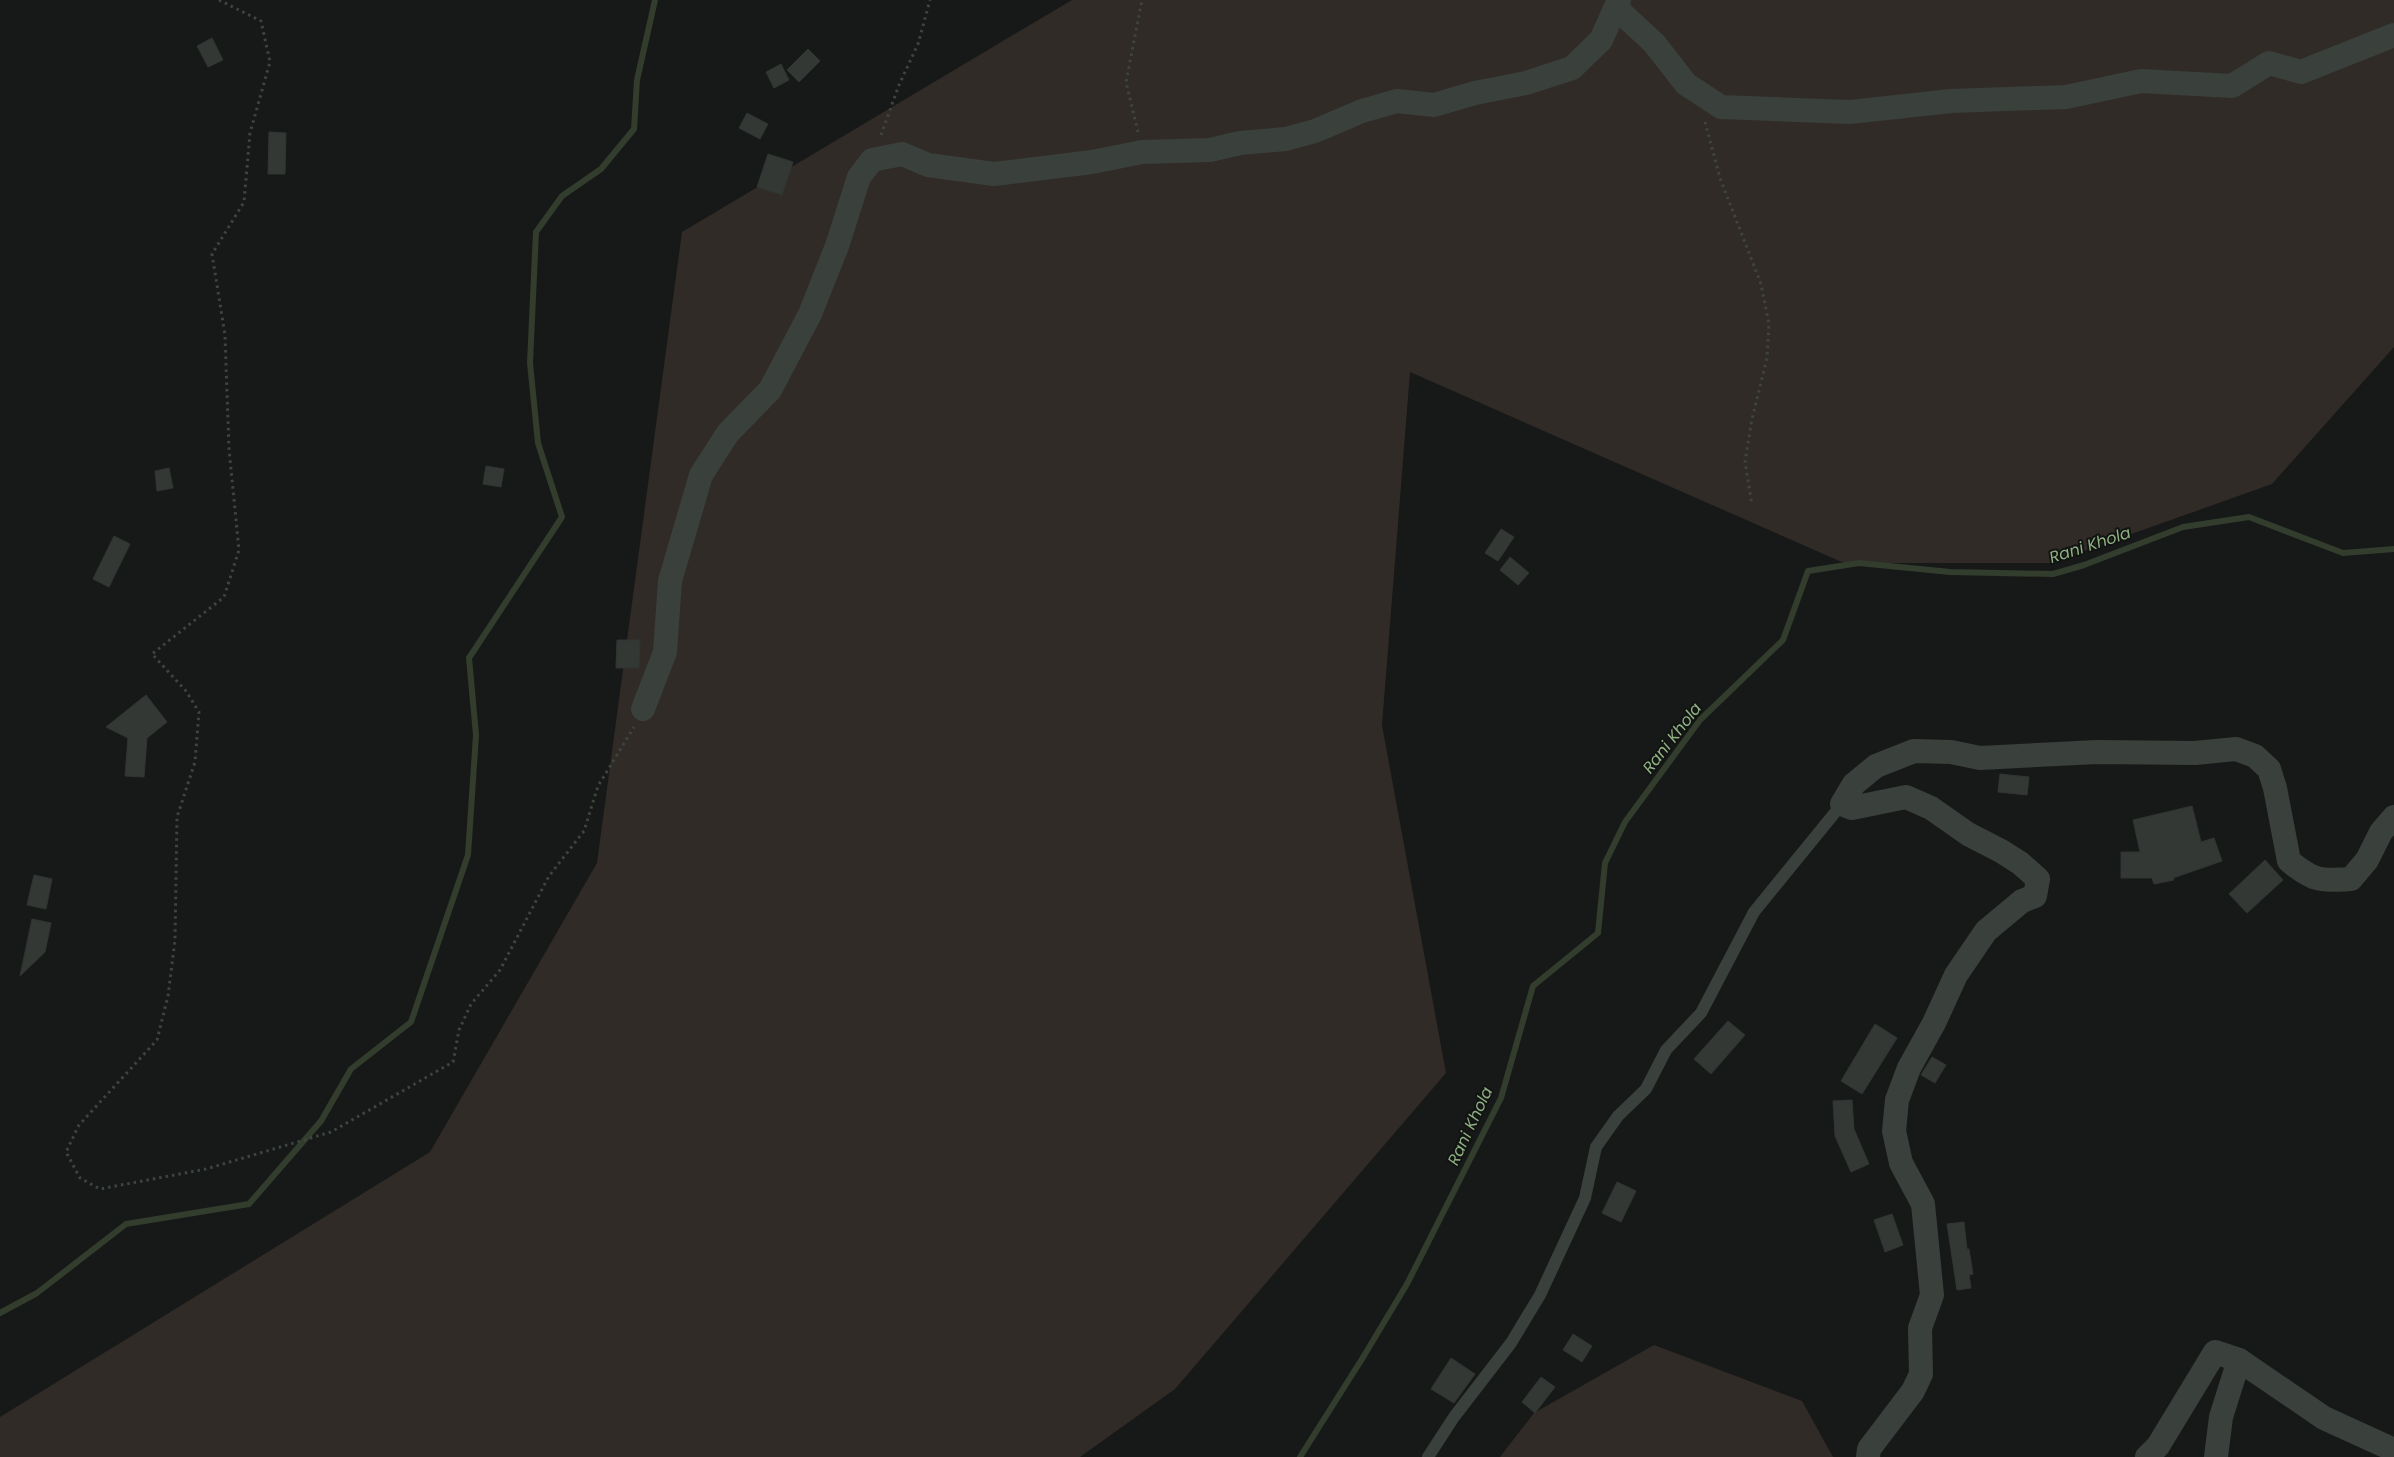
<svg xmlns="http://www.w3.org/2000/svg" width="2394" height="1457" viewBox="0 0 2394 1457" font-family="Poppins,sans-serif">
  <rect width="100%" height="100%" fill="#171918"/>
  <g fill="#312b27">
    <path d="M1072,0H2394V347L2272,484L2050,563H1844L1410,372L1382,725L1446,1073L1175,1389L1080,1457H0V1417L430,1152L597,863L682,232Z"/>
    <path d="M1654,1345L1802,1401L1833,1457H1500L1534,1413Z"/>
  </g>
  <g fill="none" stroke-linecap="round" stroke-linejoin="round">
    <g stroke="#323d2d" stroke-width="6">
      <path d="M0,1313L37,1293L126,1224L249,1204L321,1121L351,1069L411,1022L468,855L476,735L469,658L562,517L538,443L530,363L536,232L562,196L601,169L634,129L637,80L655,0"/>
      <path d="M1300,1457L1362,1359L1407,1284L1501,1098L1533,986L1598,933L1605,863L1625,822L1700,720L1783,640L1808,571L1859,563L1950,572L2053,574L2084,565L2183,527L2249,517L2343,553L2394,549"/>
    </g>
  </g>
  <g fill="#343835" stroke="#313532">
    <path d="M212,38L223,60L208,67L197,46Z"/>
    <path d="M808,49L820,61L799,82L787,70Z"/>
    <path d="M781,64L789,80L774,88L766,72Z"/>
    <path d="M747,113L768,124L760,139L739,128Z"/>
    <path d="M269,132L286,133L285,174H268Z"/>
    <path d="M768,154L793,162L782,195L757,187Z"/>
    <path d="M486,466L504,469L501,487L483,484Z"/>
    <path d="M169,468L173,488L157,491L155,471Z"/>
    <path d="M1501,529L1514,537L1498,561L1485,553Z"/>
    <path d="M114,536L130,544L109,587L93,579Z"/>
    <path d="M1510,557L1529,573L1518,585L1500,570Z"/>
    <path d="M617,640H640L639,668H616Z"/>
    <path d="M146,695L167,722L147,738L144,777L125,776L128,738L106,727Z"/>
    <path d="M2000,774L2029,777L2027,795L1998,792Z"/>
    <path d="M2192,806L2201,842L2214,838L2222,861L2173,878L2174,880L2154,884L2152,878H2121V852H2140L2133,820Z"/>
    <path d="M2265,860L2283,880L2247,913L2229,894Z"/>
    <path d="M34,875L52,879L46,909L27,905Z"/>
    <path d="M32,919L51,923L45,952L20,976Z"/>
    <path d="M1728,1021L1745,1035L1711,1074L1694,1059Z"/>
    <path d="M1875,1024L1897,1038L1862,1094L1841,1081Z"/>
    <path d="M1932,1057L1946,1065L1935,1083L1921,1075Z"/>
    <path d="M1852,1100L1854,1129L1869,1164L1851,1172L1835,1136L1833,1101Z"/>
    <path d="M1617,1182L1636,1191L1621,1222L1602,1213Z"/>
    <path d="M1892,1214L1903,1245L1885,1252L1874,1220Z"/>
    <path d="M1964,1222L1967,1249H1969L1973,1274L1969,1275L1971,1288L1957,1290L1947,1224Z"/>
    <path d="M1573,1334L1592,1346L1582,1362L1563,1350Z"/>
    <path d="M1451,1358L1475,1374L1454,1403L1431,1389Z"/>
    <path d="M1541,1377L1555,1387L1535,1413L1522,1402Z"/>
  </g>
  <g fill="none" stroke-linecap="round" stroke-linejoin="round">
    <g stroke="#3e453e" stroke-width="3" stroke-dasharray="2.5 4" stroke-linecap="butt">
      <path d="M219,0L261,21L270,62L250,133L244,202L212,254L225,335L229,449L239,550L224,597L152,654L186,691L199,712L195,762L177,817L175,940L168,996L157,1040L79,1125L66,1152L80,1178L100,1189L206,1169L331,1132L453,1062L459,1030L471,1004L500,970L549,876L584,831L598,786L634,727"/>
      <path d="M1705,122L1720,178L1761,284L1769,324L1767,358L1752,419L1745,462L1752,505"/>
      <path d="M1138,132L1126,82L1142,0"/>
      <path d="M881,135L899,85L918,44L930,0"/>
    </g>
    <path stroke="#3a403b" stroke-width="12" d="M1428,1457L1454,1417L1511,1343L1540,1295L1585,1198L1596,1147L1618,1116L1646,1089L1666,1050L1701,1013L1754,912L1842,804"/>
    <g stroke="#3a403b" stroke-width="24">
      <path d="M1616,8L1654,43L1686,84L1721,107L1850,112L1951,101L2066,97L2141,81L2232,86L2269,63L2301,72L2394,35"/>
      <path d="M643,709L665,652L670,581L701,475L728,433L770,390L810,314L837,246L859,177L872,160L902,154L928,165L994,174L1092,162L1142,152L1210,150L1240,143L1286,139L1315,131L1362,111L1397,101L1434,105L1475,93L1526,83L1572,68L1601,40L1619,0"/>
      <path d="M1868,1457L1869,1449L1913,1391L1921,1374L1920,1328L1932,1295L1923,1204L1901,1163L1894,1131L1897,1100L1909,1068L1934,1023L1956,975L1986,931L2022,901L2035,896L2038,879L2020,863L2001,851L1968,834L1931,808L1906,797L1852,808L1842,804L1854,784L1876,766L1914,751L1951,752L1980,758L2097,752L2195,753L2236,749L2255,756L2269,769L2275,788L2289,861C2314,881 2319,881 2351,879L2367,860L2381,832L2394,817"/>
      <path d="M2147,1457L2158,1446L2215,1352L2239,1360L2324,1418L2394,1450"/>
      <path d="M2216,1457L2221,1417L2239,1360"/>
    </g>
  </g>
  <g text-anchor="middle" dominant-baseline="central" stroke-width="4" stroke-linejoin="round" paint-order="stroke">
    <g font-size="16" font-style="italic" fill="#90b282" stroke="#121413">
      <text transform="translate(2090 545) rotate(-18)">Rani Khola</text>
      <text transform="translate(1672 738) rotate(-52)">Rani Khola</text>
      <text transform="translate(1470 1126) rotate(-65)">Rani Khola</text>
    </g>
  </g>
</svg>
